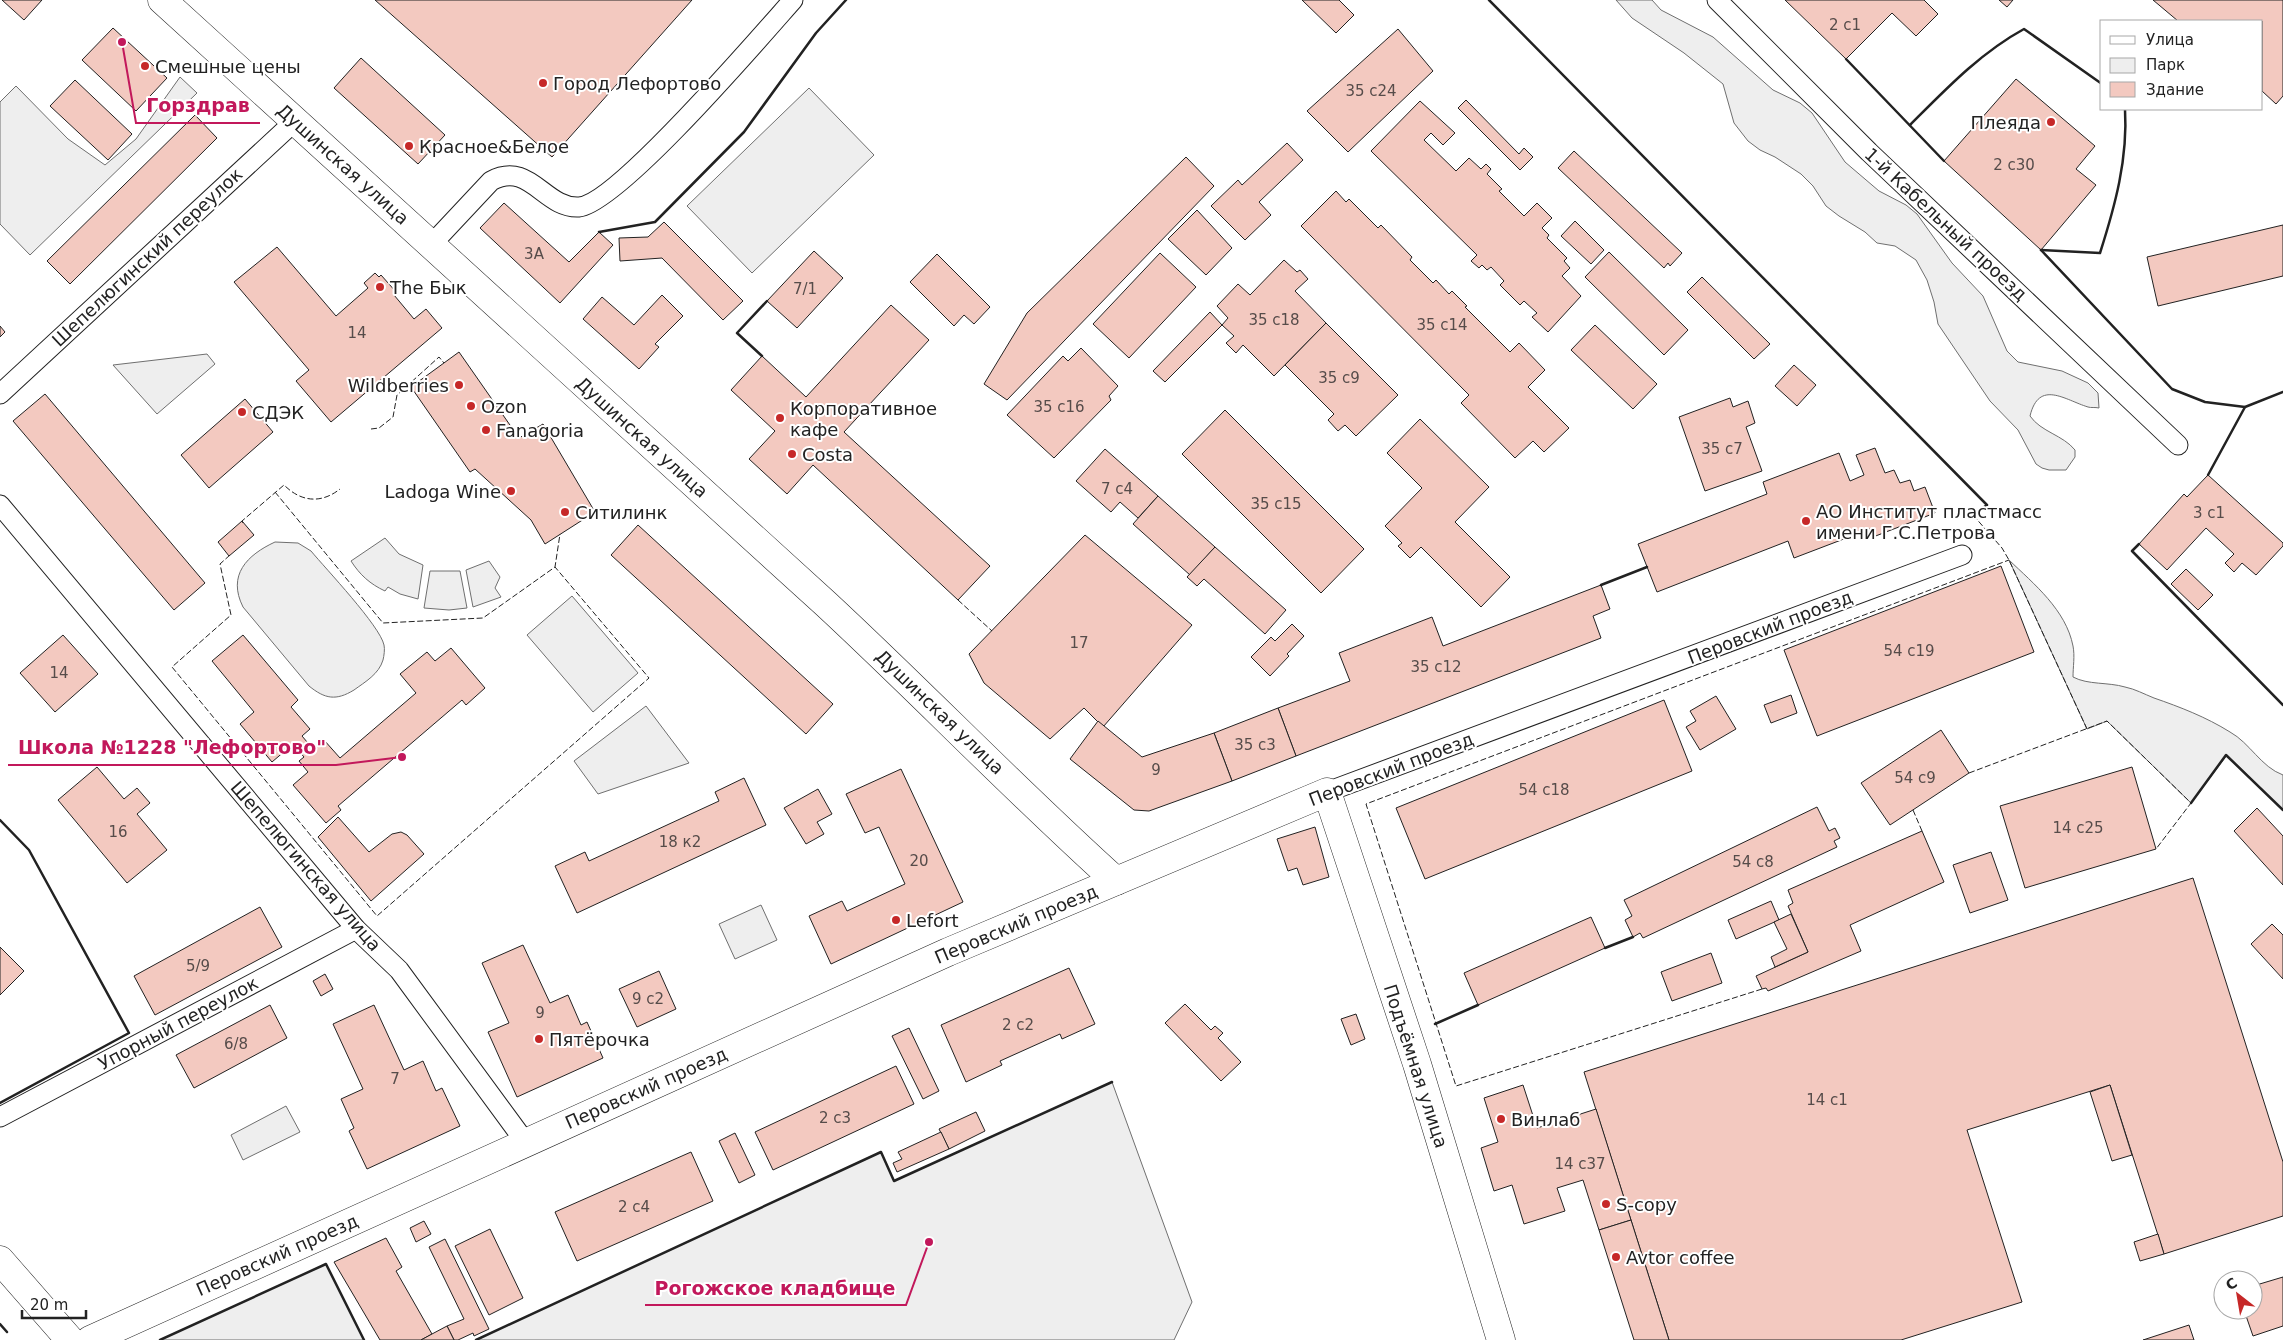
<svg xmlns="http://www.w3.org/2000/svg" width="2283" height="1340" viewBox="0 0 2283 1340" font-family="'DejaVu Sans',sans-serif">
  <rect width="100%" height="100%" fill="#fff"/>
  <g fill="#eee" stroke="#6f6f6f">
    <path d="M1616,0H1652L1661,10L1713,37L1773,90L1800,103L1812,113L1845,162L1879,191L1906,205L1917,214L1952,263L1983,296L2007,351L2018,362L2062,371L2088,383L2098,393L2099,408C2095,407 2091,408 2088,407C2065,400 2039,379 2030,416C2041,432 2063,435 2075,450V457L2066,470H2049L2042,468L2036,464L2018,430L1990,401L1938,324L1934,302L1927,280L1916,260L1895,246L1877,243L1865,232L1839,216L1826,206L1813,186L1801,174L1775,157L1760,150L1748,141L1734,123L1723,84L1684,53L1632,18Z"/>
    <path d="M180,77L197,93L30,255L0,224V102L16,86L68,139L105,165L136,139Z"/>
    <path d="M809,88L874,155L752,273L687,206Z"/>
    <path d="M207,354L215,364L157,414L113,365Z"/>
    <path d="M385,538L399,554L423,565L418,599L400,594L388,587L385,591C370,584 360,575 351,561Z"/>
    <path d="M275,542L298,543L311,551C326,569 380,626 384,645C385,649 384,656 383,660C379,674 365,682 354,690C336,701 325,699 309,686L243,607C227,575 247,555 275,542Z"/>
    <path d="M2009,560C2034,584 2066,610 2073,646C2075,656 2073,667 2073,677C2088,685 2108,682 2125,687C2135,689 2144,694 2154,698C2180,707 2206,717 2230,732C2250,743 2261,767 2283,775V810L2227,755L2191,803L2107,721L2087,729Z"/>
    <path d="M489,561L500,577L495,588L501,597L473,607L466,570Z"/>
    <path d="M430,571H460L467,608L449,610L424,608Z"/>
    <path d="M572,596L638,673L593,712L527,635Z"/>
    <path d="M646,706L689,763L598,794L574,761Z"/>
    <path d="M761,905L777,940L735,959L719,924Z"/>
    <path d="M1112,1082L1192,1302L1174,1340H476L881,1152L894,1181Z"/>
    <path d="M286,1106L300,1132L243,1160L231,1135Z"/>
    <path d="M326,1264L364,1340H160Z"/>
  </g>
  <g fill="#f3c9c0" stroke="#222">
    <path d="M2,0H42L24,20Z"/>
    <path d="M375,0H692L552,157Z"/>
    <path d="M1302,0H1339L1354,15L1336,33Z"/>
    <path d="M1785,0H1924L1938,14L1916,36L1892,13L1846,59Z"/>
    <path d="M1999,0H2013L2007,7Z"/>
    <path d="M2153,0H2283V96L2276,104L2262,91V21H2178Z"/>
    <path d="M113,28L167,78L136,111L82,60Z"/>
    <path d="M1398,29L1433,71L1348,152L1307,111Z"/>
    <path d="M361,58L445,135L418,164L334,88Z"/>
    <path d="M2016,79L2095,146L2076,169L2096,185L2041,250L1944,161Z"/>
    <path d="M75,80L132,134L108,160L50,106Z"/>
    <path d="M1466,100L1519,154L1524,148L1533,157L1520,170L1458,108Z"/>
    <path d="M1420,101L1455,133L1443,145L1431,133L1424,140L1456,171L1469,158L1481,169L1486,164L1491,169L1487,174L1502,189L1499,191L1524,216L1537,203L1552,218L1542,228L1549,235L1547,238L1567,258L1564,261L1570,268L1562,276L1581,296L1548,332L1532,317L1537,313L1524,301L1520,305L1500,285L1504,281L1491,267L1487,270L1482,265L1479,268L1471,261L1477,255L1371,151Z"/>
    <path d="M195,115L217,138L70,284L47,261Z"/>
    <path d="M1287,143L1303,160L1259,202L1271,215L1245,240L1211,206L1238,180L1242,185Z"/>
    <path d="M1574,151L1682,253L1670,266L1668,263L1664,268L1558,168Z"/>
    <path d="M1186,157L1214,186L1007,400L984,384L1027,313Z"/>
    <path d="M1336,191L1346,202L1349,199L1378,228L1381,225L1412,257L1410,260L1433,283L1436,280L1449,294L1452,291L1467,306L1465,307L1510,352L1519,343L1545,370L1528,387L1569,428L1544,452L1533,441L1515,458L1461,403L1469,395L1301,226Z"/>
    <path d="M504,203L569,262L599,232L613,245L560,303L480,228Z"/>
    <path d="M1197,210L1232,248L1206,275L1168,239Z"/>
    <path d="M1575,221L1604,250L1591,264L1561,236Z"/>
    <path d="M664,222L743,301L723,320L662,258L620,261L619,238L648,237Z"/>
    <path d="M2283,225V276L2158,306L2147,257Z"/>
    <path d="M277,247L336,316L368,288L364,283L375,273L379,277L381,275L397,293L394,295L414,319L426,309L442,328L331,422L296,381L309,370L234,282Z"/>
    <path d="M814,251L843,278L797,328L767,301Z"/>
    <path d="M1609,252L1688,330L1664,355L1585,277Z"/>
    <path d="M1160,253L1196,287L1129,358L1093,324Z"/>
    <path d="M937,254L990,307L974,324L964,315L954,326L910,282Z"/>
    <path d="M1284,260L1297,272L1300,270L1308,279L1295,291L1326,323L1274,376L1243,345L1236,353L1226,343L1234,336L1222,325L1228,318L1217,306L1238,284L1250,295Z"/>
    <path d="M1702,277L1770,344L1754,359L1687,292Z"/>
    <path d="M662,295L683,316L655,344L659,347L639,369L583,319L602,297L634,325Z"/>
    <path d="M891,305L929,340L844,432L990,566L958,600L813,465L787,494L749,459L775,431L731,390L762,356L806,397Z"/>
    <path d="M1210,312L1222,325L1165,382L1153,371Z"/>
    <path d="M1326,323L1398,395L1356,436L1345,425L1338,431L1328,420L1334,414L1285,365Z"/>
    <path d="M1595,325L1657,384L1633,409L1571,350Z"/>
    <path d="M0,326L5,332L0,337Z"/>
    <path d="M1081,348L1118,386L1109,396L1111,400L1054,458L1007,415L1063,356L1068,361Z"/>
    <path d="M459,352L519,438L543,424L595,512L545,544L531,520L475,469L470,472L411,387Z"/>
    <path d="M1794,365L1816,385L1797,406L1775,386Z"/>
    <path d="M45,394L205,583L174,610L13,421Z"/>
    <path d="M1730,398L1733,407L1748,401L1755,423L1746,427L1762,471L1705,491L1679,417Z"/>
    <path d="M245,399L273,432L209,488L181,455Z"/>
    <path d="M1225,410L1364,549L1321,593L1182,454Z"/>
    <path d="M1420,419L1489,487L1455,522L1510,577L1481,607L1421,547L1410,558L1398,546L1402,543L1385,526L1422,488L1387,453Z"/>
    <path d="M1875,448L1885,473L1894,470L1900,483L1910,480L1914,491L1925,487L1935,513L1873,537L1870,529L1794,558L1788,541L1657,592L1638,544L1767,494L1763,482L1839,453L1850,481L1864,475L1856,455Z"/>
    <path d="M1105,449L1158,496L1138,518L1120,502L1111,512L1076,481Z"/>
    <path d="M2208,475L2283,543V546L2256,575L2242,563L2234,572L2225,563L2234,554L2206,528L2167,570L2139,544L2184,494L2187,497Z"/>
    <path d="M1158,496L1215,547L1190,575L1133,524Z"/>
    <path d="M242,521L254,535L229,556L218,542Z"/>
    <path d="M638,525L833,704L806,734L611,555Z"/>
    <path d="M1085,535L1192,625L1103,727L1084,708L1050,739L984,683L969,654Z"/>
    <path d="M1215,547L1286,610L1265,634L1204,579L1197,586L1187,577Z"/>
    <path d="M2001,566L2034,652L1817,736L1784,650Z"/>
    <path d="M2186,569L2213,595L2198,610L2171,584Z"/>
    <path d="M1601,585L1610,609L1593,616L1601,638L1296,756L1278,708L1350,681L1339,653L1432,617L1443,646Z"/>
    <path d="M1292,624L1304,636L1287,654L1289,656L1270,676L1251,657L1271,637L1275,641Z"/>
    <path d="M63,635L98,674L55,712L20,673Z"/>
    <path d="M243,635L298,700L291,707L310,729L302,736L313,749L324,740L340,758L416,693L400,674L427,652L435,661L451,648L485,688L466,705L462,700L338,806L341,810L326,823L293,785L308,772L299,761L304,757L293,744L272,762L240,724L254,712L212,661Z"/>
    <path d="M1791,695L1797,713L1771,723L1764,705Z"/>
    <path d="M1716,696L1736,729L1700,750L1686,727L1696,721L1690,711Z"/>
    <path d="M1664,700L1692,771L1425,879L1396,808Z"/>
    <path d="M1278,708L1296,756L1232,781L1214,733Z"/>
    <path d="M1098,721L1142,757L1214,733L1232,781L1149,811L1134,810L1070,759Z"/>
    <path d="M1941,730L1969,773L1890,825L1861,783Z"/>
    <path d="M97,767L124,799L137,788L143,795L150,803L137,814L167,850L127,883L58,800Z"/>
    <path d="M2132,767L2156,849L2025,888L2000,806Z"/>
    <path d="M901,769L963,902L831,964L809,916L842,901L847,911L905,884L879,827L865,833L846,794Z"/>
    <path d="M744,778L766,825L577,913L555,866L585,852L589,861L719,801L715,792Z"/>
    <path d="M818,789L832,814L817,822L824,834L806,844L784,808Z"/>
    <path d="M1817,807L1829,831L1835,828L1840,838L1834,841L1837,847L1643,938L1640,933L1633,937L1625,920L1632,916L1624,900Z"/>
    <path d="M2257,808L2283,836V885L2234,831Z"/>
    <path d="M338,817L369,852L392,834L401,832L407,835L424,854L371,901L318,837Z"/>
    <path d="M1315,827L1329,877L1303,885L1297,868L1288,871L1277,839Z"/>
    <path d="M1922,831L1944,882L1850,925L1861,951L1768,991L1766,988L1762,989L1756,976L1808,952L1788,906L1793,903L1788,890Z"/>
    <path d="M1991,852L2008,900L1970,913L1953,865Z"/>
    <path d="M2193,878L2283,1162V1216L2164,1254L2110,1085L1967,1130L2022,1302L1901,1340H1669L1584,1072Z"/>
    <path d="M1771,901L1779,920L1736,939L1728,920Z"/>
    <path d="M260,907L282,947L155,1015L134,976Z"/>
    <path d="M1791,914L1808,952L1775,967L1771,957L1787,949L1774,922Z"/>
    <path d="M1591,917L1605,948L1478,1005L1464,973Z"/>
    <path d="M2272,924L2283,935V979L2251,944Z"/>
    <path d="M523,945L550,1003L568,995L581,1025L587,1022L603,1058L517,1097L488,1032L509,1023L482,963Z"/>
    <path d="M0,947L24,971L0,995Z"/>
    <path d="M1711,953L1722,983L1672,1001L1661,972Z"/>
    <path d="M1069,968L1095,1024L1062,1039L1060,1034L1000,1061L1002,1065L966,1082L941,1025Z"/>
    <path d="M659,971L676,1009L637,1027L619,989Z"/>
    <path d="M325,974L333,989L321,996L313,981Z"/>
    <path d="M1185,1004L1211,1030L1215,1026L1223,1033L1218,1038L1241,1062L1221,1081L1165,1023Z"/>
    <path d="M270,1005L287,1038L194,1088L176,1055Z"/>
    <path d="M374,1005L404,1070L423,1061L436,1091L442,1088L460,1126L367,1169L349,1131L354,1128L341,1099L363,1089L333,1024Z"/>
    <path d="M1356,1014L1365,1039L1351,1045L1341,1019Z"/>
    <path d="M909,1028L939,1091L923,1099L892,1036Z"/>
    <path d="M896,1066L914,1104L773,1170L755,1132Z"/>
    <path d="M1523,1085L1537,1128L1596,1109L1631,1220L1599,1230L1583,1180L1557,1188L1565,1211L1524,1224L1512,1185L1494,1191L1481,1148L1498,1142L1484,1098Z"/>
    <path d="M2110,1085L2132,1155L2112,1161L2090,1092Z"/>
    <path d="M976,1112L985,1131L949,1149L939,1129Z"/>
    <path d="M941,1132L949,1149L897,1172L893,1163L902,1159L898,1152Z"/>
    <path d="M735,1133L755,1175L739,1183L719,1141Z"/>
    <path d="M691,1152L713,1201L577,1261L555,1212Z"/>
    <path d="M1631,1220L1669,1340H1634L1599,1230Z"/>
    <path d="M424,1221L431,1234L416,1242L410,1228Z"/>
    <path d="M490,1229L523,1298L489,1315L455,1246Z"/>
    <path d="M2158,1234L2164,1254L2140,1261L2134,1242Z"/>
    <path d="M386,1238L402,1267L396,1271L432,1334L421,1340H380L334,1262Z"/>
    <path d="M445,1239L489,1329L474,1336L473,1333L458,1340H454L447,1326L464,1319L429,1247Z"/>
    <path d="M2283,1277V1326L2253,1336L2244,1310H2253V1286Z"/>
    <path d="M2189,1325L2194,1340H2143Z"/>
    <path d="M447,1326L454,1340H421L432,1334Z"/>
  </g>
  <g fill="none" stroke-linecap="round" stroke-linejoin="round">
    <defs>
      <g id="street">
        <path d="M1717,0L1869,152L2178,445"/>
        <path d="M431,245L491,181C530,160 544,209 579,207C617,204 761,36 793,0"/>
        <path d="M0,394L295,121"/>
        <path d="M0,505L356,929L399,970L526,1143"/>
        <path d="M1327,792L1962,555"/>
        <path d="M0,1117L356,929"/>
      </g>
      <g id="secondary">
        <path d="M162,0L826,604C924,695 1017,792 1116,881"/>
        <path d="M0,1260L70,1340"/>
        <path d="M90,1340L948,952L1327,792L1417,1064L1501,1340"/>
      </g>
    </defs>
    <use href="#street" stroke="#222" stroke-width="21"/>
    <use href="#secondary" stroke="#222" stroke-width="29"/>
    <use href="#street" stroke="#fff" stroke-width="19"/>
    <use href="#secondary" stroke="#fff" stroke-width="28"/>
    <g stroke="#222" stroke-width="1" stroke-dasharray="6 2.5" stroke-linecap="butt">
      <path d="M371,429L379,428L393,417L397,395L439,357L444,363"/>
      <path d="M275,492L383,623L483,618L555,567L560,534"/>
      <path d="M1973,515L2002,548L2009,560L2087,729"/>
      <path d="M243,523L242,521L284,485C301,502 321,504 340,489"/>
      <path d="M230,555L220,564L231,615L172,667L377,916L649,678L555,567"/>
      <path d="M958,600L992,631"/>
      <path d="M1969,773L2107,721L2191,803L2156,849"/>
      <path d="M1913,810L1922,831"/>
      <path d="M1762,989L1456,1086L1366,804L2009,560"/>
    </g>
    <g stroke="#222" stroke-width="2.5">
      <path d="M1489,0L1987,505L1973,515"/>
      <path d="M1846,59L1944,161"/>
      <path d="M1910,125C1945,90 1980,53 2024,29L2102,84"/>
      <path d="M599,232L655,222L744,132L816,33L846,0"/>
      <path d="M2041,250L2172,389L2205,402L2245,407L2283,392"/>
      <path d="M2041,250L2100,253C2115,206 2128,159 2125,109"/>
      <path d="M762,356L737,333L767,301"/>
      <path d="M2208,475L2245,407"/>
      <path d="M2139,544L2132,551L2283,705"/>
      <path d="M1601,585L1647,567"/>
      <path d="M2191,803L2226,755L2283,810"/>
      <path d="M0,820L29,850L129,1033L0,1103"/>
      <path d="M1605,948L1633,937"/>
      <path d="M1435,1024L1478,1005"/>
      <path d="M0,1324L7,1332"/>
      <path d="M160,1340L326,1264L364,1340"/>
      <path d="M476,1340L881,1152L894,1181L1112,1082"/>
    </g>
  </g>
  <g fill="#c62828" stroke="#fff" stroke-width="2">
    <circle cx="145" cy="66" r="5"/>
    <circle cx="543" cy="83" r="5"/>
    <circle cx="2051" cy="122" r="5"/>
    <circle cx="409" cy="146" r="5"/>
    <circle cx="380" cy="287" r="5"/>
    <circle cx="459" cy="385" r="5"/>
    <circle cx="471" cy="406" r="5"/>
    <circle cx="242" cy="412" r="5"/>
    <circle cx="780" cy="418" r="5"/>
    <circle cx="486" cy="430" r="5"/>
    <circle cx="792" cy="454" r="5"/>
    <circle cx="511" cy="491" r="5"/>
    <circle cx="565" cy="512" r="5"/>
    <circle cx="1806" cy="521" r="5"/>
    <circle cx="896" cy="920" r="5"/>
    <circle cx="539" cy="1039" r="5"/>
    <circle cx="1501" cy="1119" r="5"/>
    <circle cx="1606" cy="1204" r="5"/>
    <circle cx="1616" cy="1257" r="5"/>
  </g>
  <g text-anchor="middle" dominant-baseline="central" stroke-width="4" stroke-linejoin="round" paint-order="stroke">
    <g font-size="15" fill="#564c4a">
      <text x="1845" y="25">2 с1</text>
      <text x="1371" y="91">35 с24</text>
      <text x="2014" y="165">2 с30</text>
      <text x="534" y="254">3А</text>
      <text x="805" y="289">7/1</text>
      <text x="1274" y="320">35 с18</text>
      <text x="1442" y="325">35 с14</text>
      <text x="357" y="333">14</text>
      <text x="1339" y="378">35 с9</text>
      <text x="1059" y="407">35 с16</text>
      <text x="1722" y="449">35 с7</text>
      <text x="1117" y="489">7 с4</text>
      <text x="1276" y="504">35 с15</text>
      <text x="2209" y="513">3 с1</text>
      <text x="1079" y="643">17</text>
      <text x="1909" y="651">54 с19</text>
      <text x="1436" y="667">35 с12</text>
      <text x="59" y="673">14</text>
      <text x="1255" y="745">35 с3</text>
      <text x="1156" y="770">9</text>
      <text x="1915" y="778">54 с9</text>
      <text x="1544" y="790">54 с18</text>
      <text x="2078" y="828">14 с25</text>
      <text x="118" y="832">16</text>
      <text x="680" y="842">18 к2</text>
      <text x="919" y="861">20</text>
      <text x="1753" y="862">54 с8</text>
      <text x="198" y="966">5/9</text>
      <text x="648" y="999">9 с2</text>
      <text x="540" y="1013">9</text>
      <text x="1018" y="1025">2 с2</text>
      <text x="236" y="1044">6/8</text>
      <text x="395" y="1079">7</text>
      <text x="1827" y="1100">14 с1</text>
      <text x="835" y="1118">2 с3</text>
      <text x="1580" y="1164">14 c37</text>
      <text x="634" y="1207">2 с4</text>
    </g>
    <g font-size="18" fill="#222" stroke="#fff" text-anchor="start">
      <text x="155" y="66">Смешные цены</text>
      <text x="553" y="83">Город Лефортово</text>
      <text x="2041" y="122" text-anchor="end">Плеяда</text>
      <text x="419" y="146">Красное&amp;Белое</text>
      <text x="390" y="287">The Бык</text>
      <text x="449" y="385" text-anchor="end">Wildberries</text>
      <text x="481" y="406">Ozon</text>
      <text x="790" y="408">Корпоративное<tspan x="790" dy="21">кафе</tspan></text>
      <text x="252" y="412">СДЭК</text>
      <text x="496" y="430">Fanagoria</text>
      <text x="802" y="454">Costa</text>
      <text x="501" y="491" text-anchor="end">Ladoga Wine</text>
      <text x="1816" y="511">АО Институт пластмасс<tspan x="1816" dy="21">имени Г.С.Петрова</tspan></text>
      <text x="575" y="512">Ситилинк</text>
      <text x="906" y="920">Lefort</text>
      <text x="549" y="1039">Пятёрочка</text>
      <text x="1511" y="1119">Винлаб</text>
      <text x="1616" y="1204">S-copy</text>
      <text x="1626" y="1257">Avtor coffee</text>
    </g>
    <g font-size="18" fill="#222" stroke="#fff">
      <text transform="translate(343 164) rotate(42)">Душинская улица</text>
      <text transform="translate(1946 224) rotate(43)">1-й Кабельный проезд</text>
      <text transform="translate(147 257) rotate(-43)">Шепелюгинский переулок</text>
      <text transform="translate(642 437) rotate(42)">Душинская улица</text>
      <text transform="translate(1770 627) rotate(-21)">Перовский проезд</text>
      <text transform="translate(940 712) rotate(44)">Душинская улица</text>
      <text transform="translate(1391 769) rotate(-21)">Перовский проезд</text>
      <text transform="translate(306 866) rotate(49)">Шепелюгинская улица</text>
      <text transform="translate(1016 924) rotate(-23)">Перовский проезд</text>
      <text transform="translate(178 1023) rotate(-28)">Упорный переулок</text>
      <text transform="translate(1416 1066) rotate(72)">Подъёмная улица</text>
      <text transform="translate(646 1088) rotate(-24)">Перовский проезд</text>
      <text transform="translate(277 1255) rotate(-24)">Перовский проезд</text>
    </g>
  </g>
  <path fill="none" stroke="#c2185b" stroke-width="2" d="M122 42L136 123H260M402 757L336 765H8M929 1242L906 1305H645"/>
  <g fill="#c2185b" stroke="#fff" stroke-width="2">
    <circle cx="122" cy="42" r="5"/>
    <circle cx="402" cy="757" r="5"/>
    <circle cx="929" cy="1242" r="5"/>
  </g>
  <g font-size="19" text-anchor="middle" font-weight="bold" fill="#c2185b" stroke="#fff" stroke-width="4" stroke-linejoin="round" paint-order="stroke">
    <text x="198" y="112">Горздрав</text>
    <text x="172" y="754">Школа №1228 "Лефортово"</text>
    <text x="775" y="1295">Рогожское кладбище</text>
  </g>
  <rect x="2100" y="20" width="162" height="90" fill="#ffffff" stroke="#a7a7a7"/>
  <rect x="2110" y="36" width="25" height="8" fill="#ffffff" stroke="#a7a7a7"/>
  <text x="2146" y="45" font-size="15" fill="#222222">Улица</text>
  <rect x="2110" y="58" width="25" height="15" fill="#eeeeee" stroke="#a7a7a7"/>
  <text x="2146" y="70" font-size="15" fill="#222222">Парк</text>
  <rect x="2110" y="82" width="25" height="15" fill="#f3c9c0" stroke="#a7a7a7"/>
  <text x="2146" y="95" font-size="15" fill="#222222">Здание</text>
  <g transform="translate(2238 1295) rotate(329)"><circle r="24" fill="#ffffff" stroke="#a7a7a7"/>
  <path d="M0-4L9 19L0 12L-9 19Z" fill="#c62828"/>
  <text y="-8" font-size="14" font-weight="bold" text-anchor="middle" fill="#222222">С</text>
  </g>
  <path d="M22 1310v8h64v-8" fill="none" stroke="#222222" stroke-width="2.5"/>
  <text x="30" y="1310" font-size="15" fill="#222222" stroke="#ffffff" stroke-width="4" paint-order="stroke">20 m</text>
</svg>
